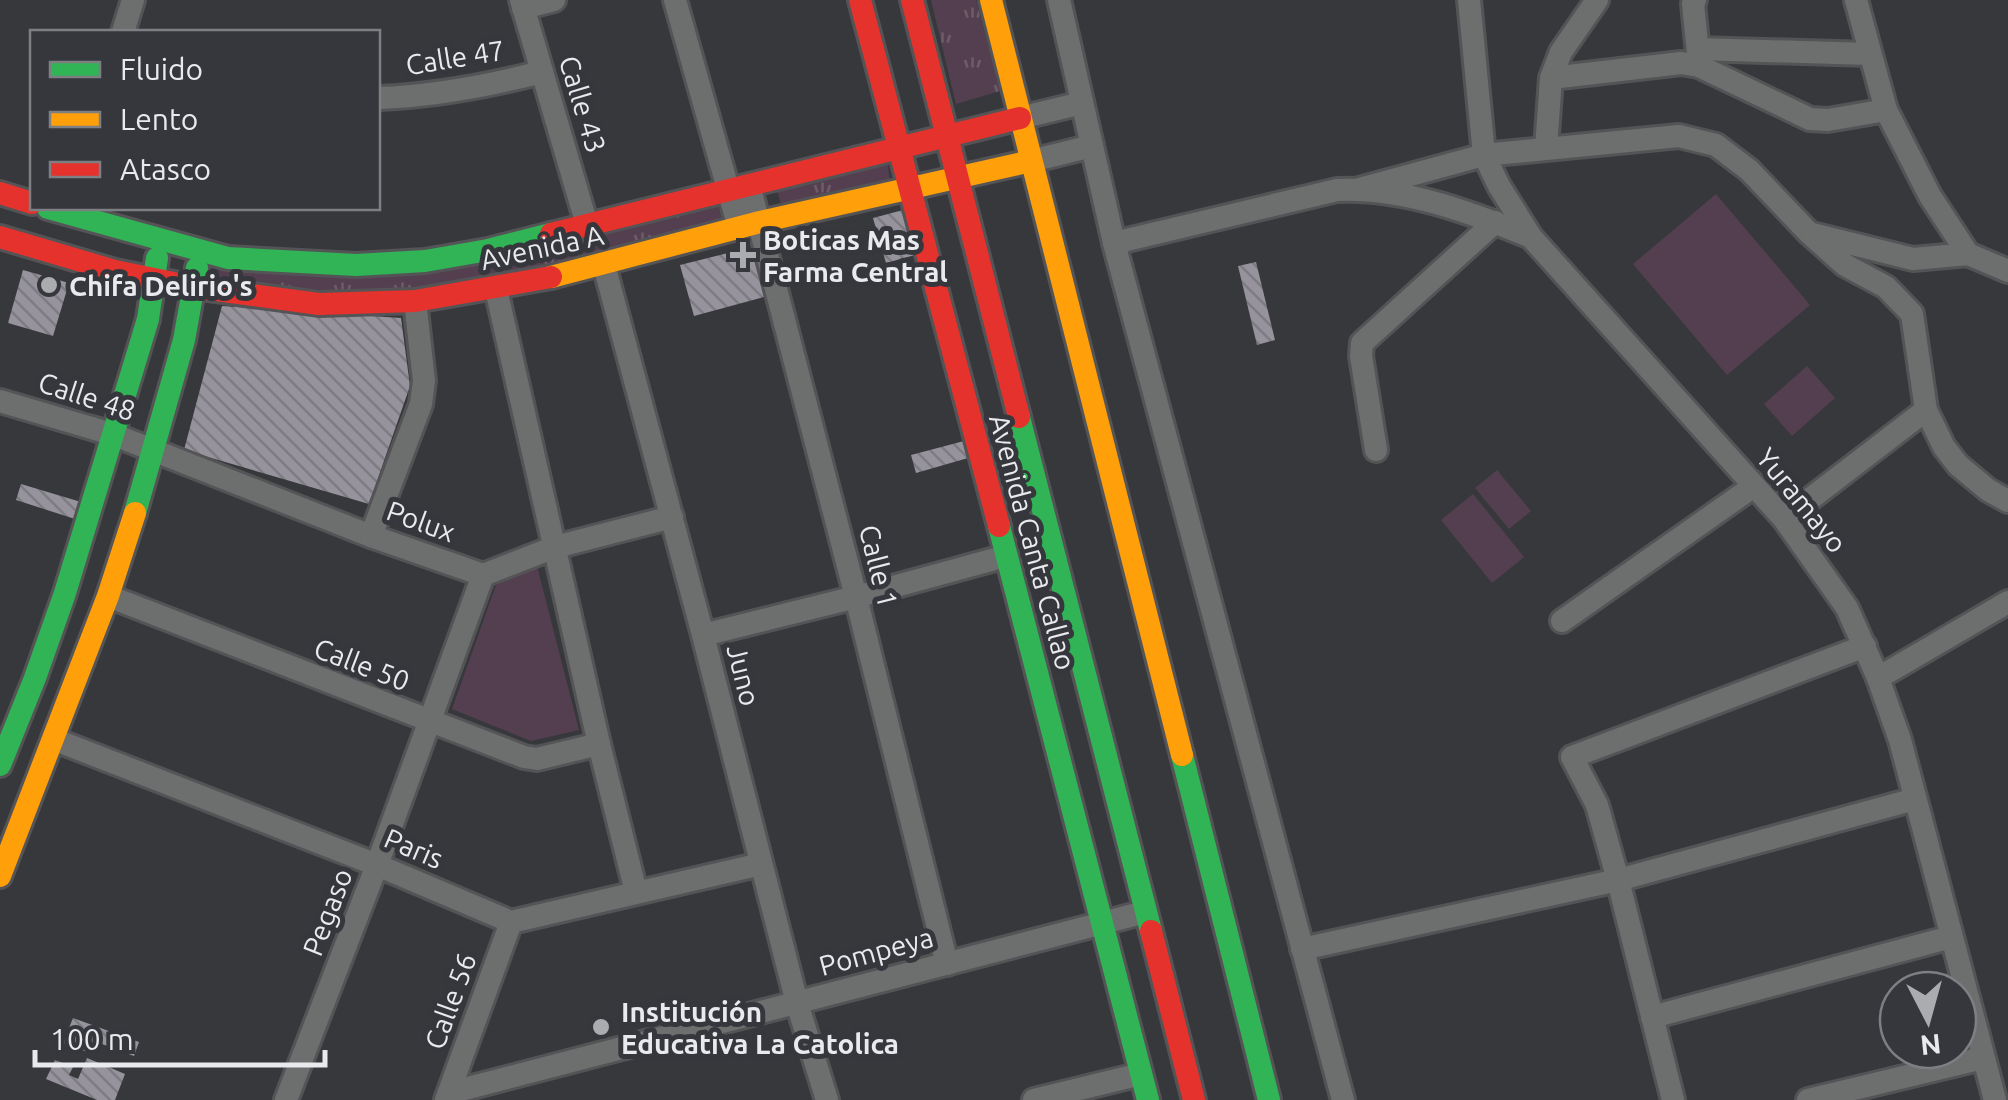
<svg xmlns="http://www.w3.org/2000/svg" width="2008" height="1100" viewBox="0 0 2008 1100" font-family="Ubuntu,sans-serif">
  <defs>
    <pattern id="grass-tufts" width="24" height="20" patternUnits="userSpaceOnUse" patternTransform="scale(2.5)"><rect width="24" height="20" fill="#543f51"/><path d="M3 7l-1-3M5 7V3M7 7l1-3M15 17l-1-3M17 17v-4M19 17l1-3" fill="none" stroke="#6d5b6a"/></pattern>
    <pattern id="building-back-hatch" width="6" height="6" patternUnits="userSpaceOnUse" patternTransform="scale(2.5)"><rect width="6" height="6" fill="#96939d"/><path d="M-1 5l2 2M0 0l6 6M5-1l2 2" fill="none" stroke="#7e7c83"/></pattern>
  </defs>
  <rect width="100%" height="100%" fill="#37383b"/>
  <g fill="url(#grass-tufts)">
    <path d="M931,0H976L1000,91L956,104Z"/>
    <path d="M887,160L890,181L782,208L776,187Z"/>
    <path d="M717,204L724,224L501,281L374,293L217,284L219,263L439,270Z"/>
  </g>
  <g fill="#543f51">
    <path d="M1716,194L1810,305L1727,375L1633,264Z"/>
    <path d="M1807,366L1835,398L1792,436L1764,404Z"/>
    <path d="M1497,470L1531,511L1509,529L1475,488Z"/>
    <path d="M1473,494L1524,557L1492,583L1441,520Z"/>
    <path d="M537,566L579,730L531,741L452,709L496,585Z"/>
  </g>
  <g fill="url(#building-back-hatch)">
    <path d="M903,210L915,255L886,263L873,218Z"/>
    <path d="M748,248L758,256L768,296L694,316L680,265Z"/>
    <path d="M1256,262L1275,340L1257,345L1238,266Z"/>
    <path d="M23,270L69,283L53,336L8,323Z"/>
    <path d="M222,306L401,318L410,386L369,504L184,450Z"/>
    <path d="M964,441L968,458L916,473L911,455Z"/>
    <path d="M21,484L81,502L75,519L16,500Z"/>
    <path d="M73,1018L139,1042L134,1056L94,1041L90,1053L63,1043Z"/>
    <path d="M87,1058L125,1074L115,1100H97L46,1079L55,1060L73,1067L69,1075L78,1079Z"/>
  </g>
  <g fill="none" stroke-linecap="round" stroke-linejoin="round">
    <defs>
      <g id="street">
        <path d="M521,0L587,225"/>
        <path d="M675,0L739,228"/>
        <path d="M1059,0L1114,243L1343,1100"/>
        <path d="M1469,0L1484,155L1499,186L1531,237L1784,519L1847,608L1878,678L1900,740L1995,1100"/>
        <path d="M1695,0L1693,4L1699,63"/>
        <path d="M1856,0L1886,110L1930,196L1968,254"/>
        <path d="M523,8L554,0"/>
        <path d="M123,32L133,0"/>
        <path d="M1698,49L1870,54"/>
        <path d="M1551,78L1681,63L1699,66L1810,119L1828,120L1886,110"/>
        <path d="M378,98C434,96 487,86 542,72"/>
        <path d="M1020,118L1082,103"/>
        <path d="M1546,148L1551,78L1561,52L1597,0"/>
        <path d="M1031,161L1092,146"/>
        <path d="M749,185L856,597L947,964"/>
        <path d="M1359,189L1484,155L1679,136L1716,145L1749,170L1809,233L1845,265L1886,287L1912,314L1926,410L1944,447L1958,465L1988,490L2008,501"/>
        <path d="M1812,234L1913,259L1968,254L2008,271"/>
        <path d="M1114,243L1337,190C1403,187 1470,212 1531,237"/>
        <path d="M604,265L703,635L797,1003L827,1100"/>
        <path d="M496,289L599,744L636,892"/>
        <path d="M0,401L112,434L371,536L483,575L555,547L672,517"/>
        <path d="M1376,450L1361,356L1362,343L1495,222"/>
        <path d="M1784,519L1926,410"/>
        <path d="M371,536L421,404L424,381L415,301"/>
        <path d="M108,596L524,757L537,759L599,744"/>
        <path d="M1562,621L1754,486"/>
        <path d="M703,635L856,597L1006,556"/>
        <path d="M1878,678L2008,602"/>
        <path d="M53,739L377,865L511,922L761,864"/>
        <path d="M1302,949L1618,880L1915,799"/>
        <path d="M1652,1017L1951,937"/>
        <path d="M449,1093L1145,912"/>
        <path d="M286,1100L377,865L483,575"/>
        <path d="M446,1100L511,922"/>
        <path d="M1034,1100L1141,1074"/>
        <path d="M1673,1100L1618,880L1597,805L1572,757L1865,646"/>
        <path d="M1808,1100L1983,1058"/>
      </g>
      <g id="fast">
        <path d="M48,208L228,258L356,265L425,261L488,250L551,234"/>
        <path d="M1019,417L1151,931"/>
        <path d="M135,513L184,340L197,268"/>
        <path d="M999,526L1148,1100"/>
        <path d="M1182,755L1269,1100"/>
        <path d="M0,765L35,678L65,593L148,319L157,258"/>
      </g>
      <g id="slow">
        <path d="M991,0L1182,755"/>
        <path d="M551,277L760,222L1031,161"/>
        <path d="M0,876L108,596L135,513"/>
      </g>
      <g id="jam">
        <path d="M860,0L999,526"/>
        <path d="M912,0L1019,417"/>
        <path d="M0,193L32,203"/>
        <path d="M551,234L1020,118"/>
        <path d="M0,237L115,271L193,287L319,304L415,301L551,277"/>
        <path d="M1151,931L1194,1100"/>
      </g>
    </defs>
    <use href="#street" stroke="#545457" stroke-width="28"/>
    <use href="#fast" stroke="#545457" stroke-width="28"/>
    <use href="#slow" stroke="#545457" stroke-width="28"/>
    <use href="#jam" stroke="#545457" stroke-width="28"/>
    <use href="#street" stroke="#6d6e6e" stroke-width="22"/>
    <use href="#fast" stroke="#30b455" stroke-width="22"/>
    <use href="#slow" stroke="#ff9f0a" stroke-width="22"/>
    <use href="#jam" stroke="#e5322d" stroke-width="22"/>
  </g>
  <g fill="#abacaf" stroke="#35373d" stroke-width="4">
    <path d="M738 240h10v10h10v10h-10v10h-10v-10h-10v-10h10z"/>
    <circle cx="49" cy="285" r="10"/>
    <circle cx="601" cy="1027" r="10"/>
  </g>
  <g text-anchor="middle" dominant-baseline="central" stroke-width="10" stroke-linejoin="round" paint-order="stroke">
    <g font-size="28" fill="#e9eaed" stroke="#35373d">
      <text transform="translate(455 57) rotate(-9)">Calle 47</text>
      <text transform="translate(583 104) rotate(73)">Calle 43</text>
      <text transform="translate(542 247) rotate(-12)">Avenida A</text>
      <text transform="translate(87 396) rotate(18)">Calle 48</text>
      <text transform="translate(1802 500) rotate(51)">Yuramayo</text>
      <text transform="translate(421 521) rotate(20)">Polux</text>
      <text transform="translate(1033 542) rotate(75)">Avenida Canta Callao</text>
      <text transform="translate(879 566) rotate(76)">Calle 1</text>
      <text transform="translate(362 664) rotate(21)">Calle 50</text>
      <text transform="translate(744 675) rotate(76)">Juno</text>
      <text transform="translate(414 848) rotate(23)">Paris</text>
      <text transform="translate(327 912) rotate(-69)">Pegaso</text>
      <text transform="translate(876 951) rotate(-15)">Pompeya</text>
      <text transform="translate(450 1001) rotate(-70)">Calle 56</text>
    </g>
    <g font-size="28" font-weight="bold" fill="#e9eaed" stroke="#35373d" text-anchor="start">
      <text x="763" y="239">Boticas Mas<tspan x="763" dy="32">Farma Central</tspan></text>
      <text x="69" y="285">Chifa Delirio's</text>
      <text x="621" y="1011">Institución<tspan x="621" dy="32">Educativa La Catolica</tspan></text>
    </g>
  </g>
  <rect x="30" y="30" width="350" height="180" fill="#35373d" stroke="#7d7f83" stroke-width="2.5"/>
  <rect x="50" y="62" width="50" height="15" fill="#30b455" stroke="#7d7f83" stroke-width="2.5"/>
  <text x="120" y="80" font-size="30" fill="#e9eaed">Fluido</text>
  <rect x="50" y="112" width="50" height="15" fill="#ff9f0a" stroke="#7d7f83" stroke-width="2.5"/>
  <text x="120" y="130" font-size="30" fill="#e9eaed">Lento</text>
  <rect x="50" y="162" width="50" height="15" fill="#e5322d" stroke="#7d7f83" stroke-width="2.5"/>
  <text x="120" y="180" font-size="30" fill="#e9eaed">Atasco</text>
  <g transform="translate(1928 1020) rotate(174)"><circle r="48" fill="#35373d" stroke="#7d7f83" stroke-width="2.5"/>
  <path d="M0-8L18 38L0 25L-18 38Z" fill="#abacaf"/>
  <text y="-15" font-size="28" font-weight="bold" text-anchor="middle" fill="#e9eaed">N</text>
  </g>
  <path d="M35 1050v15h290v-15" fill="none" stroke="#e9eaed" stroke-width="5"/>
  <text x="50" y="1050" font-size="30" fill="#e9eaed" stroke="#35373d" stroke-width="8" paint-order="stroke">100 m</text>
</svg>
